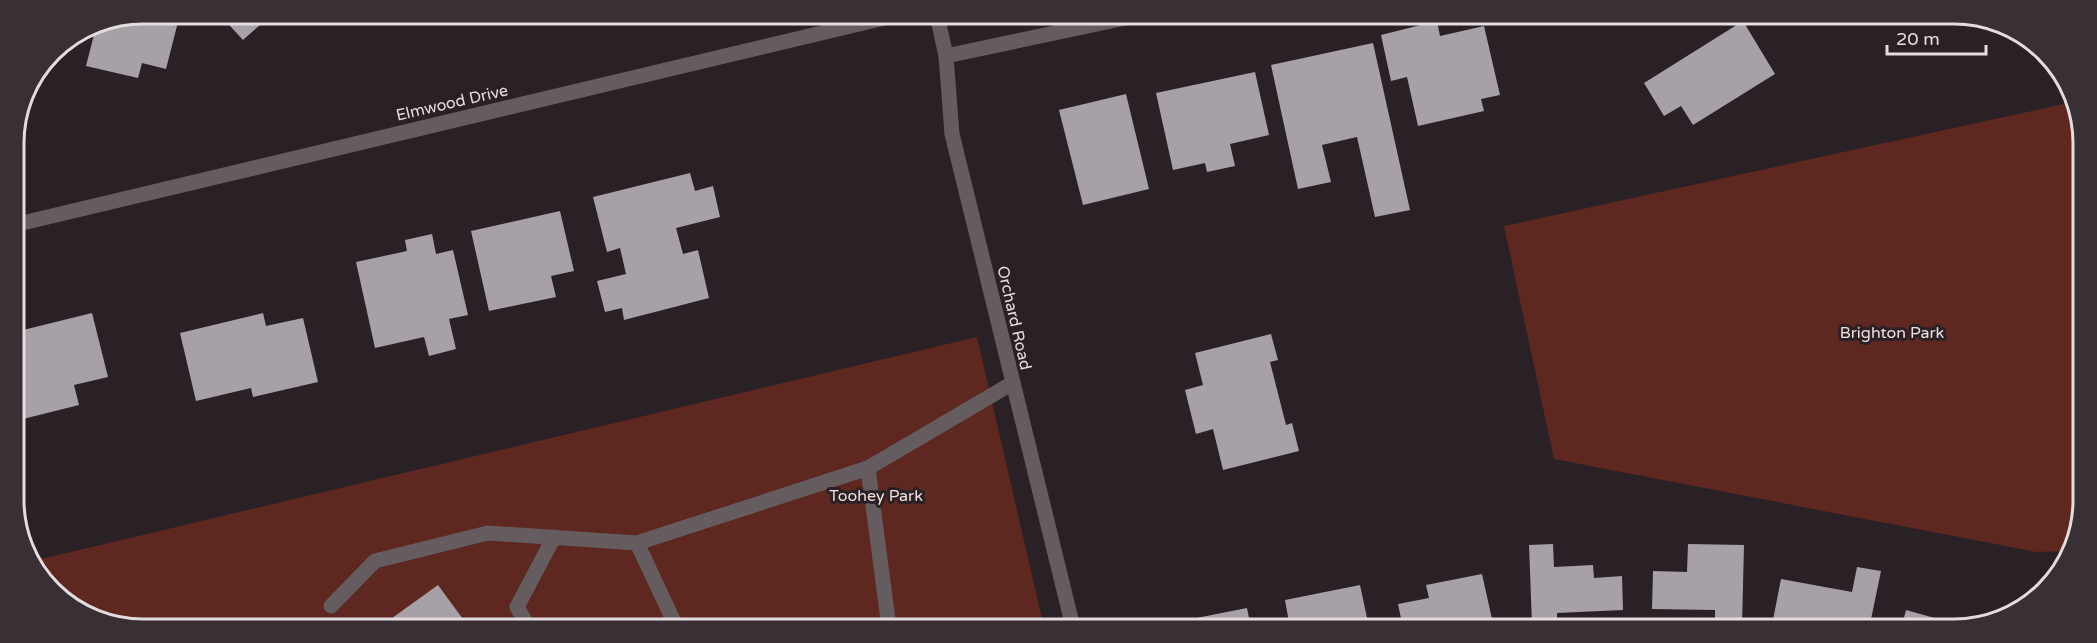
<svg xmlns="http://www.w3.org/2000/svg" width="2097" height="643" viewBox="0 0 2097 643" font-family="'Varela Round',sans-serif">
  <rect width="100%" height="100%" fill="#292125"/>
  <g fill="#5e2720">
    <path d="M2073,102L2081,118L2079,534L2067,551L2036,552L1554,459L1504,226Z"/>
    <path d="M977,337L1044,627L109,625L46,586L33,561Z"/>
  </g>
  <g fill="#a7a0a7">
    <path d="M143,14H180L166,69L142,63L138,78L86,66L97,23Z"/>
    <path d="M219,14H288L277,24L270,16L243,40Z"/>
    <path d="M1437,21L1440,36L1484,26L1500,95L1481,99L1484,111L1418,126L1407,77L1391,81L1381,35Z"/>
    <path d="M1743,21L1775,74L1693,125L1681,106L1664,116L1644,83Z"/>
    <path d="M1373,43L1410,210L1375,217L1357,137L1322,145L1331,182L1298,189L1271,65Z"/>
    <path d="M1255,72L1269,135L1230,144L1235,166L1207,172L1205,163L1173,170L1156,93Z"/>
    <path d="M1126,94L1149,189L1083,205L1059,110Z"/>
    <path d="M690,173L695,191L713,186L720,217L676,228L683,254L698,250L709,298L624,320L622,308L605,312L597,281L626,274L620,248L607,252L593,197Z"/>
    <path d="M560,211L574,271L551,276L556,297L489,311L471,231Z"/>
    <path d="M432,234L436,254L453,250L468,315L449,319L456,349L429,356L424,337L375,348L356,262L407,251L405,240Z"/>
    <path d="M92,313L108,377L74,385L79,405L15,421V332Z"/>
    <path d="M263,313L266,326L303,318L318,382L253,397L251,388L196,401L180,333Z"/>
    <path d="M1271,334L1278,360L1270,362L1286,425L1292,423L1299,451L1223,470L1213,429L1196,434L1185,390L1203,385L1195,353Z"/>
    <path d="M1553,544L1554,567L1593,565L1594,578L1622,576L1623,610L1557,613V624L1532,625L1529,545Z"/>
    <path d="M1688,544L1744,545L1742,626H1715V610L1652,609L1653,571L1687,572Z"/>
    <path d="M1857,567L1881,571L1869,629H1792L1772,625L1781,579L1852,592Z"/>
    <path d="M1482,574L1494,628H1403L1398,604L1429,598L1426,585Z"/>
    <path d="M438,585L468,626H381Z"/>
    <path d="M1360,585L1369,627L1290,628L1285,600Z"/>
    <path d="M1247,608L1251,628L1156,627V626Z"/>
    <path d="M1906,610L1967,627L1901,629Z"/>
  </g>
  <g fill="none" stroke-linecap="round" stroke-linejoin="round">
    <g stroke="#655c60" stroke-width="15">
      <path d="M868,468L889,627"/>
      <path d="M637,543L676,626"/>
      <path d="M331,606L375,561L488,533L637,543L868,468L1011,384"/>
      <path d="M528,626L517,607L554,537"/>
    </g>
    <g stroke="#655c60" stroke-width="15">
      <path d="M937,15L946,56L952,134L1073,627"/>
      <path d="M946,56L1135,16"/>
      <path d="M14,225L897,15"/>
    </g>
  </g>
  <g text-anchor="middle" dominant-baseline="central" stroke-width="6" stroke-linejoin="round" paint-order="stroke">
    <g font-size="16" fill="#e3dde0" stroke="#292125">
      <text transform="translate(452 103) rotate(-13)">Elmwood Drive</text>
      <text transform="translate(1014 318) rotate(77)">Orchard Road</text>
    </g>
    <g font-size="16" fill="#f3dfdb" stroke="#292125">
      <text x="1892" y="333">Brighton Park</text>
      <text x="876" y="496">Toohey Park</text>
    </g>
  </g>
  <path d="M0 0H2097V643H0ZM143 24H1954A119 119 0 0 1 2073 143V500A119 119 0 0 1 1954 619H143A119 119 0 0 1 24 500V143A119 119 0 0 1 143 24Z" fill="#383034" fill-rule="evenodd"/>
  <path fill="none" stroke="#e3dde0" stroke-width="3" d="M143 24H1954A119 119 0 0 1 2073 143V500A119 119 0 0 1 1954 619H143A119 119 0 0 1 24 500V143A119 119 0 0 1 143 24Z"/>
  <path d="M1887 45v9h99v-9" fill="none" stroke="#e3dde0" stroke-width="3"/>
  <text x="1896" y="45" font-size="18" fill="#e3dde0" stroke="#292125" stroke-width="4.5" paint-order="stroke">20 m</text>
</svg>
